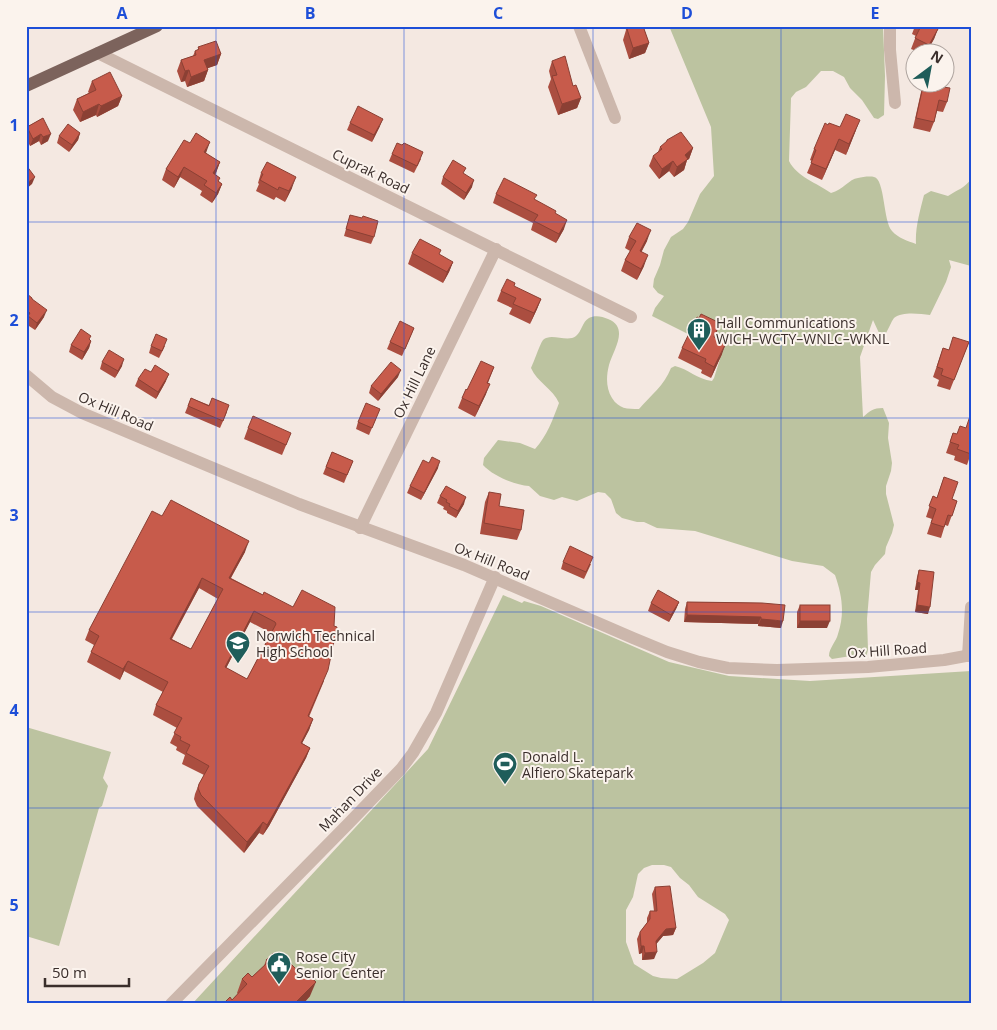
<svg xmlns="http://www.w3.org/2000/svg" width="997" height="1030" viewBox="0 0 997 1030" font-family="'Open Sans',sans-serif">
  <rect width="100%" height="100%" fill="#f4e8e1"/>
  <g fill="#bcc3a0" fill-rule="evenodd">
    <path d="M669,26H883L885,76L884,115L878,119L874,118L862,100L850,88L844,77L833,71H821L806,87L796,92L791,98L789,161C797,177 817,183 831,193C843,190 849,179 858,178C862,177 870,176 874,177C885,179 883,221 892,231C898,238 908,241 916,244C915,228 920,211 924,195L931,191L948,196C957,190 965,188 971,179V266L949,260L951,267L946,282L930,315C920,314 903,311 894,318C891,322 889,328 886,333H879L873,320L860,357L863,417C870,411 873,408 883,408L889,423L888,438L892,463L891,471L886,486V494L894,525L892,533L886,547L885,554L875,565L871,572L867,619L868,650L866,657L851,656L832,659L829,656C829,648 836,642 838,634C845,613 842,595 835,575L823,566L792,561L695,531L657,528L644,522H637L622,518L616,513L611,499L605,493L598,492L577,501L562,497L554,500L540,496L529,486C515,485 493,476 483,465L484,458L498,440L520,443L535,449C547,436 553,419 559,403C553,389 537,382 531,368C534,362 540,344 543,340C551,332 567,343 576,336C582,331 582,322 589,318C594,315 602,316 608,319C630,328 613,350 609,365C606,377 606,388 612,398C619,409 627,409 639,409C651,395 664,386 671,368L675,366C688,369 697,379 712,381L714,378L720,359L718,350L699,334H688L652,316L655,308L664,296L658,293L653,287L654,279L660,265L664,250L671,237L683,229L688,222L700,194L714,176L711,127Z"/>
    <path d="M503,595L522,603L524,601L541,606L669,662L729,676L810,681L971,671V1004H192L428,749ZM652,865H664L671,867L680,878L689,885L698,897L725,914L729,920L715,953L703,963L677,979L661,978L653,976L634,964L626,942V910L633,897L638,874L644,868Z"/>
    <path d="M26,727L111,752L103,778L108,786L102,806L99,808L59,946L26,936Z"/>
  </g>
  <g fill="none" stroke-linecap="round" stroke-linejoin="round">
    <g stroke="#ccb7ac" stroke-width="12">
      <path d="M579,26L615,118"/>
      <path d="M890,26V50L895,103"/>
      <path d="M98,53L631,317"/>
      <path d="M26,375L52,397L82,413L299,504L464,565L633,638L667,652L699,662L728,668L777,670L868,667L944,660L971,655"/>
      <path d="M360,528L496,249"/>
      <path d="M968,656L971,607"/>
      <path d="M171,1004L349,823L401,769L413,753L436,713L495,577"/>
    </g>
    <path stroke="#7c635c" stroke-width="12" d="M26,86L157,26"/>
  </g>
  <g fill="#ab4e40" fill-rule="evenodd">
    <path d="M625,26H643L649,43L645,53L629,59L623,40L626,30Z"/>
    <path d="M915,26H939L934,39L927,52H919L911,49L916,36L912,34Z"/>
    <path d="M198,47L221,54L217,65L207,68L208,70L204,81L187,87L185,81L181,82L177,71L181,60L193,56L195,51L198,50Z"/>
    <path d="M552,61L573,86L581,98L577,108L558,115L548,87L551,79L549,71Z"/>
    <path d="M92,81L122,96L118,106L97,117L96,115L80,122L73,110L77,99L89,93L88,92Z"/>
    <path d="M924,82L943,87L947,102L943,112L937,111L934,122L930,132L913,128L921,92Z"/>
    <path d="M43,118L48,141L41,145L39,141L30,146L26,138L27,127Z"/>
    <path d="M350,123L380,126L372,142L347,130Z"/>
    <path d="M828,125L856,130L846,155L835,150L822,180L807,173L812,161L810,160L814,149Z"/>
    <path d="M80,133L78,140L69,152L57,143L59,136Z"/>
    <path d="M667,140L693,148L689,159L687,160L684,170L674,177L669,171L659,179L649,166L653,156L658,152L660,147L666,143Z"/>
    <path d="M402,145L421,159L414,173L389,161L392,154Z"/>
    <path d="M206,154L220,162L215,175L220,178L218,181L222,184L218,194L212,203L200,195L202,191L180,177L174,188L162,180L166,169Z"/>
    <path d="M261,173L292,188L285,202L276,197L274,200L256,191L259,184L258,183Z"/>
    <path d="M464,174L472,187L464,200L441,184L443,177Z"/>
    <path d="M496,194L535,200L555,214L564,229L556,243L531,230L533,223L493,203Z"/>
    <path d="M350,215L374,237L371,244L344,236Z"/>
    <path d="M629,237L647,241L642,251L644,266L637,280L621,271L625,260L630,251L625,248Z"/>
    <path d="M412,253L453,262L449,272L443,283L408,264Z"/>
    <path d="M501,291L541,299L537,309L530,324L509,314L512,308L497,301Z"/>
    <path d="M26,293L32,299L44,317L35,330L26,324Z"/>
    <path d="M699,318L720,323L714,338L722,354L711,378L701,373L702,370L678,358L682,348Z"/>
    <path d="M414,328L402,356L387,349L390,342Z"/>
    <path d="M89,340L91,341L89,348L82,360L69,352L71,345Z"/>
    <path d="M969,342L950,390L937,386L939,380L933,377L943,348L949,350Z"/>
    <path d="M151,346H165L159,358L149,353Z"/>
    <path d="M102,362L122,366L115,378L100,369Z"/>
    <path d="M494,367L488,383L486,394L475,417L458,408L462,398L467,390Z"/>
    <path d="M398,377L378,401L369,393L371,386Z"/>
    <path d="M138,379L166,381L156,399L135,386Z"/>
    <path d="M191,398L227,412L220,428L185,413Z"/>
    <path d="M377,416L369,435L356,429L358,422Z"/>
    <path d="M248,428L287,443L282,455L244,439Z"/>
    <path d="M953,433L971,453L967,465L954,460L955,456L946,453Z"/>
    <path d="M332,452L353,461L344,483L323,474Z"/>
    <path d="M429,463L438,468L421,500L407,493L410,486Z"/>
    <path d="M944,477L952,499L957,501L948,526L945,525L941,538L927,534L932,519L926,517L933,496L937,498Z"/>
    <path d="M489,492L499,506L521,530L517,540L480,534L485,502Z"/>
    <path d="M440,496L464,504L456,518L447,513V511L443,509L444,507L437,503Z"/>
    <path d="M162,516L245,552L231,578L263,595L324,681L309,717L313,719L309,730L302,743L310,748L306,758L269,826L263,835L259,833L244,853L197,806L194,799L195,794L199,784L204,775L182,764L185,755L176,750L177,747L170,743L177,728L153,715L156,705L163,692L124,671L120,680L87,662L94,645L85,640L89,630ZM199,588L218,599L191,649L172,639ZM250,622L271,633L247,679L226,668Z"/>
    <path d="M563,562L591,564L584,579L561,569Z"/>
    <path d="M919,570L928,614L915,612L918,590H915L917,577Z"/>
    <path d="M679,602L676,609L669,622L648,611L651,603Z"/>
    <path d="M687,602L762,603L781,628L758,626V624L684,622L685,609Z"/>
    <path d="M800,605L827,628H797V612Z"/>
    <path d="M655,887L676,928L673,935L663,936L656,944L654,959L642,960V953L639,954L637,939L640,932L647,923V918L650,911H654L652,894Z"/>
    <path d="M266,960L310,996L303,1004H223L232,1000L238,994L237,993L242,979L252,977L264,966Z"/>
  </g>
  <g fill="#8b4034">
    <path d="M937,26H939L934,37L938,29L934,39L926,52Z"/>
    <path d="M649,43L645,53L629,59L633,48Z"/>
    <path d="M221,54L217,65L200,71L204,60Z"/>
    <path d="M189,70L185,81L181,82L185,71Z"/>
    <path d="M208,70L204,81L187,87L191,77Z"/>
    <path d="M122,96L118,106L97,117L101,106Z"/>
    <path d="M581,98L577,108L558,115L562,104Z"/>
    <path d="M99,104L96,115L80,122L83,112Z"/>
    <path d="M383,119L380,126L372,142L374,135Z"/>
    <path d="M860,120L846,155L849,144Z"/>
    <path d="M80,133L78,140L69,152L72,145Z"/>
    <path d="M41,134L39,141L30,146L33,139Z"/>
    <path d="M51,134L48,141L41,145L43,137Z"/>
    <path d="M839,139L835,150L822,180L826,169Z"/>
    <path d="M210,142L206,153L200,163L204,152Z"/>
    <path d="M693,148L689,159L687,160L684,170L674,177L677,167L685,155Z"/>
    <path d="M673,161L669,171L659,179L662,169Z"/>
    <path d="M220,162L216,173L209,184L213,173Z"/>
    <path d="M184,167L180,177L174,188L178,177Z"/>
    <path d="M35,177L32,184L26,189V184Z"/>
    <path d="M296,177L292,188L285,202L289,191Z"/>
    <path d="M474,180L472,187L464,200L466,193Z"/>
    <path d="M222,184L218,194L212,203L216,193Z"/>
    <path d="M567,220L564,229L556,243L559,234Z"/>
    <path d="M651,230L647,241L636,261L640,251Z"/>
    <path d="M648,255L644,266L637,280L641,269Z"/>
    <path d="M453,262L449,272L443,283L447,272Z"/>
    <path d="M541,299L537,309L530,324L534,313Z"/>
    <path d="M47,310L44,317L35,330L37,323Z"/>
    <path d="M91,341L89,348L82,360L84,352Z"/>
    <path d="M726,343L722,354L711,378L714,367Z"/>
    <path d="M124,359L122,366L115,378L118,371Z"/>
    <path d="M401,370L398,377L378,401L381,394Z"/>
    <path d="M169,374L166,381L156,399L158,392Z"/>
    <path d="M490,384L486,394L475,417L479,406Z"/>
    <path d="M440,461L438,468L421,500L424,493Z"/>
    <path d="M466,497L464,504L456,518L458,511Z"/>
    <path d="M249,541L245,552L225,588L229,578Z"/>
    <path d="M202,578L199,588L166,649L170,639Z"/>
    <path d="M917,582L920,583L918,590H915Z"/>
    <path d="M679,602L676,609L669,622L671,615Z"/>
    <path d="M917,605L930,607L928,614L915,612Z"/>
    <path d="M254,611L250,622L221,678L225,667Z"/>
    <path d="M687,615L761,617L758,624L684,622Z"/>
    <path d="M761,619L783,621L781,628L758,626Z"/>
    <path d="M800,621H830L827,628H797Z"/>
    <path d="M128,661L124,671L120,680L123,669Z"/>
    <path d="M313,719L309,730L297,753L301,743Z"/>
    <path d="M310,748L306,758L269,826L263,835L267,825Z"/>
    <path d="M263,822L259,833L244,853L247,842Z"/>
    <path d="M676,928L673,935L663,936L653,948L656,941L666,929Z"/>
    <path d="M641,946H644L642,953L639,954Z"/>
    <path d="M657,952L654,959L642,960L645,953Z"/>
    <path d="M316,982L310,996L303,1004H294Z"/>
  </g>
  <g fill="#c75b4b" stroke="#8b4034" fill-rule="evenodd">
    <path d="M633,26H643L649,43L633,48L627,29Z"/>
    <path d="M921,26H937V28L938,29L929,45L915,38Z"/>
    <path d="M216,41L221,54L204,60L208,70L191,77L189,70L185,71L181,60L196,55L195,51L199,49L198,47Z"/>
    <path d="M565,56L573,86L576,85L581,98L562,104L552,76L557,75L552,61Z"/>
    <path d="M110,72L122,96L101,106L99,104L83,112L77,99L96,90L92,81Z"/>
    <path d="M924,82H943V87L950,88L947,102L939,100L934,122L916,118Z"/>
    <path d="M358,106L383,119L374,135L350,123Z"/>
    <path d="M846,114L860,120L849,144L839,139L826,169L811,163L816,150L814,149L825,123L828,125L829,123L840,127Z"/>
    <path d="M43,118L51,134L43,137L41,134L33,139L27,127Z"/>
    <path d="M68,124L80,133L72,145L59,136Z"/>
    <path d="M681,132L693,148L685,155L688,159L677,167L673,161L662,169L653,156L662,149L660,147L667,141V140Z"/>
    <path d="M196,133L210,142L204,152L220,162L213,173L220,178L218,181L222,184L216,193L204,185L207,181L184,167L178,177L166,169L184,140L190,143Z"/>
    <path d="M397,143L402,145L404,143L423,152L417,166L392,154Z"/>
    <path d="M453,160L466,168L463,173L474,180L466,193L443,177Z"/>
    <path d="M267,162L296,177L289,191L279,187L278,190L260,180L263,174L261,173Z"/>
    <path d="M26,165L35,177L26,184Z"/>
    <path d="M504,178L537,195L534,199L556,211L555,213L567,220L559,234L534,221L538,215L496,194Z"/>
    <path d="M350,215L362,218L363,216L378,221L374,237L346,229Z"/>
    <path d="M637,223L651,230L640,251L648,255L641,269L625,260L636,241L629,237Z"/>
    <path d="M420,239L441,250L439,254L453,262L447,272L412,253Z"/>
    <path d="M507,279L515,283L514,286L541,299L534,313L513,304L516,298L501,291Z"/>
    <path d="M26,293L32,298V299L47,310L37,323L28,316L30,313L26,310Z"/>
    <path d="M701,314L720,323L714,337L726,343L714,367L705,362L706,359L682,348L697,317L699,318Z"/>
    <path d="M400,321L414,328L405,349L390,342Z"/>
    <path d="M81,329L91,336L89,339L91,341L84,352L71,345Z"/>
    <path d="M156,334L167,339L162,351L151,346Z"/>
    <path d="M953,337L969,342L954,380L941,375L943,369L937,367L943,348L949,350Z"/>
    <path d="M109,350L124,359L118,371L102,362Z"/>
    <path d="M481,361L494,367L487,383L490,384L479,406L462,398L466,389L467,390Z"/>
    <path d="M391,362L401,370L381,394L371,386Z"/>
    <path d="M155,365L169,374L158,392L138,379L145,369L151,372Z"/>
    <path d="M191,398L209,406L212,398L229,405L223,421L188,406Z"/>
    <path d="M366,403L380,409L372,428L358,422Z"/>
    <path d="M253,416L291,433L286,445L248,428Z"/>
    <path d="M970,416H971V454L957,449L959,445L950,442L953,433L957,434L960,426L966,428Z"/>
    <path d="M332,452L353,461L347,475L326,467Z"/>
    <path d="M432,457L440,461L424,493L410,486L423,460L429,463Z"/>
    <path d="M944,477L958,482L952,499L957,501L952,516L948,515L944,527L931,523L936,509L929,506L933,496L937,498Z"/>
    <path d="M446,486L466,497L458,511L449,506L450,504L446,502L447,500L440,496Z"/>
    <path d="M489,492L501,494L499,506L524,510L521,530L484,523Z"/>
    <path d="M171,500L249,541L229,578L263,595L264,592L293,607L302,590L335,607L334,626L337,627L328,670L308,716L313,719L301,743L310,748L273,815L267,825L263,822L247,842L201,795L198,788L199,784L209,766L186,753L190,745L180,740L181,737L174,733L182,718L156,705L168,682L128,661L123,669L91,652L99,636L89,630L152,511L162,516ZM202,578L223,589L191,649L170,639ZM254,611L275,622L276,624L247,679L225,667Z"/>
    <path d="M570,546L593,557L586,572L563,562Z"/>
    <path d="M919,570L934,572L930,607L917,605L920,583L917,582Z"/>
    <path d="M658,590L679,602L671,615L651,603Z"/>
    <path d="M687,602L762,603L785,605L783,621L761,619V617L687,615Z"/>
    <rect x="800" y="605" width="30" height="16"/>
    <path d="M670,886L676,928L666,929L656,941L657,952L645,953L644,946H641L640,932L650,919V911H657L655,887Z"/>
    <path d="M273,953L280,959L283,956L296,969L297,967L300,970L301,968L316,982L294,1004H223L230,997L232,1000L247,984L242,979L248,973L252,977L268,962L266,960Z"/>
  </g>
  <path fill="none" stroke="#1d4ed8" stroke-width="1" stroke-opacity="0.55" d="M216,26V1004M404,26V1004M593,26V1004M781,26V1004M26,222H971M26,418H971M26,612H971M26,808H971"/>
  <defs>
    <symbol id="building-pin" viewBox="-11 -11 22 30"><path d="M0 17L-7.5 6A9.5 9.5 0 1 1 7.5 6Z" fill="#1f5d5a" stroke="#fbf3ed"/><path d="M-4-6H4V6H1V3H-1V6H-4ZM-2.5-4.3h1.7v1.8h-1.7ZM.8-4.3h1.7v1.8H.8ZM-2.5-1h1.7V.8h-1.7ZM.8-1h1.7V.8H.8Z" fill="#fff"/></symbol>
    <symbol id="school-pin" viewBox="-11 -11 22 30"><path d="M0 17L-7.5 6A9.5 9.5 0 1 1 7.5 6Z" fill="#1f5d5a" stroke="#fbf3ed"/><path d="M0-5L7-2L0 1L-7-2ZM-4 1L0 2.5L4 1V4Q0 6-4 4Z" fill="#fff"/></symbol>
    <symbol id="stadium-pin" viewBox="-11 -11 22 30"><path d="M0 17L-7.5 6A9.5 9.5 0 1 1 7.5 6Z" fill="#1f5d5a" stroke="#fbf3ed"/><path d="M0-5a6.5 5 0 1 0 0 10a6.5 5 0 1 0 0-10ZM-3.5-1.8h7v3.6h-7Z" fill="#fff"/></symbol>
    <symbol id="civic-pin" viewBox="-11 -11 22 30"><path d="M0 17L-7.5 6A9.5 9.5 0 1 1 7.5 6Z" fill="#1f5d5a" stroke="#fbf3ed"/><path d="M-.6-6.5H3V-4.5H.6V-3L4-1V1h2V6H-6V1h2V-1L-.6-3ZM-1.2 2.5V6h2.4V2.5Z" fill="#fff"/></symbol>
  </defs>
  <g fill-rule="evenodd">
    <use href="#building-pin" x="685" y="316" width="28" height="38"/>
    <use href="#school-pin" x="224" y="629" width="28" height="38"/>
    <use href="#stadium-pin" x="491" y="750" width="28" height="38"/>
    <use href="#civic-pin" x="265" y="950" width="28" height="38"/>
  </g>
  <g text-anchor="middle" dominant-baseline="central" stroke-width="4" stroke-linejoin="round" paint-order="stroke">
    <g font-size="14" fill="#3a2e2b" stroke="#fbf3ed">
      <text transform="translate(371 171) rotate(26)">Cuprak Road</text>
      <text transform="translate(414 382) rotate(-64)">Ox Hill Lane</text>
      <text transform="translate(116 411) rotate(23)">Ox Hill Road</text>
      <text transform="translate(492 561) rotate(22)">Ox Hill Road</text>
      <text transform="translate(887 650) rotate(-4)">Ox Hill Road</text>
      <text transform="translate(350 799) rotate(-46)">Mahan Drive</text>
    </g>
    <g font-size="14" fill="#3a2e2b" stroke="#fbf3ed" text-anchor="start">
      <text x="716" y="322">Hall Communications<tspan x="716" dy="16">WICH–WCTY–WNLC–WKNL</tspan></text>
      <text x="256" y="635">Norwich Technical<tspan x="256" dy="16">High School</tspan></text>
      <text x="522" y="756">Donald L.<tspan x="522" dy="16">Alfiero Skatepark</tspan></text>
      <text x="296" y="956">Rose City<tspan x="296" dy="16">Senior Center</tspan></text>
    </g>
  </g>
  <rect width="997" height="1030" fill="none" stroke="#fbf3ed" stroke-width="55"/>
  <g transform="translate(930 68) rotate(32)"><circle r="24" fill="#fbf3ed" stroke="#aea49f"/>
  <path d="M0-4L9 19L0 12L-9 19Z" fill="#1f5d5a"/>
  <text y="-8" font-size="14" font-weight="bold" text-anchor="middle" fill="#3a2e2b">N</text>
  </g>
  <path d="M45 978v8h84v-8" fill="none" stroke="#3a2e2b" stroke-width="2.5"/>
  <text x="52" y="978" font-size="15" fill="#3a2e2b" stroke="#fbf3ed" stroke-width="4" paint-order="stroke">50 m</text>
  <rect x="28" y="28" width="942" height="974" fill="none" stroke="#1d4ed8" stroke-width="2"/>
  <g font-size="16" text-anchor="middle" font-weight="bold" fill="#1d4ed8">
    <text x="122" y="19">A</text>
    <text x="310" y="19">B</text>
    <text x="498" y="19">C</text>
    <text x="687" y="19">D</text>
    <text x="875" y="19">E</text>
    <text x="14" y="131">1</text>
    <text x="14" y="326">2</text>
    <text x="14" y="521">3</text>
    <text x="14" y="716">4</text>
    <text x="14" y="911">5</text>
  </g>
</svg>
